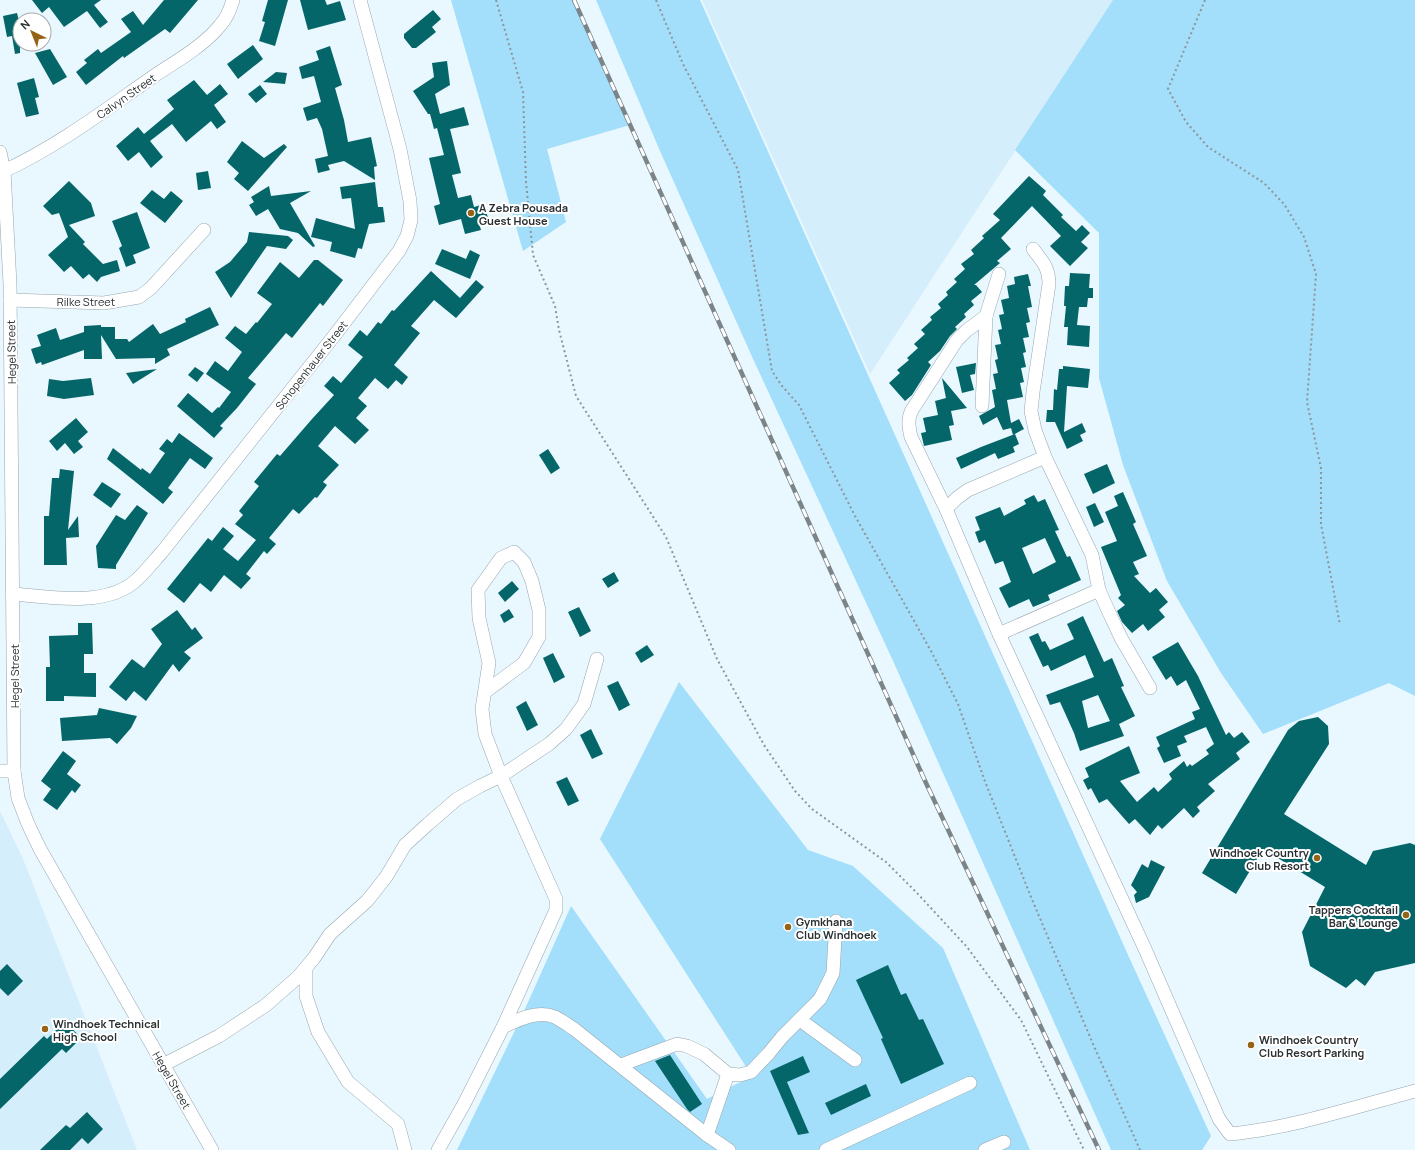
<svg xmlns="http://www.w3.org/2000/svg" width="1415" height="1150" viewBox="0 0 1415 1150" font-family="Manrope,sans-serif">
  <rect width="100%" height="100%" fill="#e9f7fe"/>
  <g fill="#d5eefb">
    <path d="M702,0H1113L870,374Z"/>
    <path d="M0,811L23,859L137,1150H0Z"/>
  </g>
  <g fill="#a3defb">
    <path d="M451,0H574L630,125L547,149L566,222L523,251Z"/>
    <path d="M596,0H700L1128,955L1211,1136L1202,1150H1111L894,663L754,361L660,151Z"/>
    <path d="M1113,0H1415V696L1389,683L1263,734L1221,673L1167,581L1123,465L1099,378V233L1015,150Z"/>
    <path d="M679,682L808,850L853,866L943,948L1030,1150H457L521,1018L571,906L707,1099L752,1076L600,839Z"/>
  </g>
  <g fill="#046669" fill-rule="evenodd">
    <path d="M32,0H101L94,5L108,22L100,28L87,11L64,27L49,7L42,13Z"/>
    <path d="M164,0H198L170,33L165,29L124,58L123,56L86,85L76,72L87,63L84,60L98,49L101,53L131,32L121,19L133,11L143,25Z"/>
    <path d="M268,0H288L275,46L259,41L265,22L262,21Z"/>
    <path d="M300,0H325L327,5L340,1L346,20L308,30Z"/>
    <path d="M433,10L441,19L432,27L436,32L416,48H412L404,38V34Z"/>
    <path d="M17,13L20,25V53L15,54L12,36L7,37L3,16Z"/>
    <path d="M253,45L263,59L238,79L227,64Z"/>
    <path d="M330,46L342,85L335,88L344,120L348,142L371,137L377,166L374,167L375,180L344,161L328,165L330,170L318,173L315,159L328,156L322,129L317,118L307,121L303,108L321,102L314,76L302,79L299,67L319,60L316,51Z"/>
    <path d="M50,49L67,77L53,85L35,53Z"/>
    <path d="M447,61L450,85L435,94L440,114L464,107L469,125L450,129L461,173L452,175L458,198L471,195L474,207L484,204L488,218L478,220L481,230L465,234L461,219L439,225L434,206L440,204L429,158L444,155L437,128L434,129L430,114H428L413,91L434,77L432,63Z"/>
    <path d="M276,72L287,73L285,84L263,82Z"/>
    <path d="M34,78L39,97L35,98L39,114L26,117L17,83Z"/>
    <path d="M194,80L207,95L220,84L228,94L214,105L226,122L217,129L211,121L186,142L172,124L150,141L163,157L151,168L139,152L128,161L116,146L138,127L144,134L174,109L167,100Z"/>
    <path d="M260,85L267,94L256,103L248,94Z"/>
    <path d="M242,141L264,158L284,144L287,147L248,191L234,179L239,173L227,162Z"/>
    <path d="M208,171L211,188L198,190L196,173Z"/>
    <path d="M1029,176L1046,191L1043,195L1063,215L1061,217L1076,231L1082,225L1090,233L1081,242L1088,248L1070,266L1050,246L1061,236L1032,206L1001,238L1011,249L997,261L1000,263L974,285H976L982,292L971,301L974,305L964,314L966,317L955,327L957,329L950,336L940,351L928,362L931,365L912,395L905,401L889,383L900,373L897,370L909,360L907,358L918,348L914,344L925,334L921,330L932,320L930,317L941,308L938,304L948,295L946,292L957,282L954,279L965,269L961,264L974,254L971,250L984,238L982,236L1000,220L993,214Z"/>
    <path d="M69,181L91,203L95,216L69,225L85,242L83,244L103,264L117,260L120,271L101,277L97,282L89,274L83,279L71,266L64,272L48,255L68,237L59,213L52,215L43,206Z"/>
    <path d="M375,182L378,207H383L385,222L369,224L362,249L358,248L355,258L330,251L332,242L311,237L316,218L355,229L351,198L342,199L340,187Z"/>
    <path d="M269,186L271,196L311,191L290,203L315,246L313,247L298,233L280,229L268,209L256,216L249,205L254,202L251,197Z"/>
    <path d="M152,190L164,199L171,191L183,201L165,223L140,203Z"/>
    <path d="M137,212L150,248L133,255L136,263L126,267L119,248L122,246L112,221Z"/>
    <path d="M249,232L288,236L293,240L286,249L267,246L231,298L215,272L230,262L247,242Z"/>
    <path d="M442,249L466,259L470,250L480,255L470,279L435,264Z"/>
    <path d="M314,260H318L343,280L323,306L320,303L292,338L286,333L248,378L256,384L237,408L220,426L223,428L214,438L177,406L188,393L212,413L218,407L219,408L231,392L206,374L215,361L228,371L242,352L225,338L235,326L246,334L256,322L257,323L272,304L257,293L280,262L299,278Z"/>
    <path d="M431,271L460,298L476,280L484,287L456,318L434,300L411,326L420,333L394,365L408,377L402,385L396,380L388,389L375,378L358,398L367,406L356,418L369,430L355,444L335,426L318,446L339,465L323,482L327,485L317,498L315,497L299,514L293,509L269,538L276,544L267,554L264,551L246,574L251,578L241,589L224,575L211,592L200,583L184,603L167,589L208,538L212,541L223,527L234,536L223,549L238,561L256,540L235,524L243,515L239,511L259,486L254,482L277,454L280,456L312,419L334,395L324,386L333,376L341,383L363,357L348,345L360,330L367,336L378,322L381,324L392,310L394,311Z"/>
    <path d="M1070,273L1090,274L1089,288H1093V298H1088L1087,307H1079L1077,325L1090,326L1089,347L1067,345L1068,327H1064L1066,306H1064L1065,286H1069Z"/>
    <path d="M1028,274L1031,286H1028L1032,307L1027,308L1030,322L1026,323L1029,337L1023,338L1026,352L1023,353L1026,367L1021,368L1024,382L1020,383L1023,397L1007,400L1011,423L1019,419L1024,429L1013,435L1011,428L1003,430L997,417L983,425L979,416L995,407L992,390L996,389L993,374L998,373L995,360L998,359L995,345L1001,344L998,330L1002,329L999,315L1004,314L1001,300L1009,298L1007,286L1015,284L1014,277Z"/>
    <path d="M210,307L219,325L167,349L170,355L155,364V358L116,359L101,335L102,359H84V350L42,365L41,362L36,364L31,349L41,346L37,335L56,328L60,340L84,332V326L101,325V327H115V339H127L129,342L153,324L160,334L186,322L185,319Z"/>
    <path d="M976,363L975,374L970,375L974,390L962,393L956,367Z"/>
    <path d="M1063,366L1090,369L1088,388L1067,386L1064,432L1082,423L1086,432L1080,435L1083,441L1067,449L1055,422H1046L1047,410H1053L1054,389L1057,390L1059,369H1063Z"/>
    <path d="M195,367L204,373L197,382L188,375Z"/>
    <path d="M157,369L133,384L126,373Z"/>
    <path d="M91,378L94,395L64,399L47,396L49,379L63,381Z"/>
    <path d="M942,378L967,408L951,411L954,425L949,426L952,440L924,446L921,433L926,432L923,418L938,415L935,401L946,398Z"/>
    <path d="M76,418L88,432L78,441L83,447L74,454L65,443L57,451L49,441Z"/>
    <path d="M179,433L213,458L205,469L190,458L168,488L173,492L163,504L107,459L113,448L141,470L142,468L150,474L165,453L159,449L167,439L172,443Z"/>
    <path d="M1015,434L1019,444L1013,447L1015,452L998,459L995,453L961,469L956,458L981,447Z"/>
    <path d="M548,449L560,468L551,474L539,455Z"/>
    <path d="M1107,464L1115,483L1093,494L1084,474Z"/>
    <path d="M60,469L74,471L68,530L78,516L79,537L66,538L67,565H44V516H49L52,478H59Z"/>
    <path d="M102,482L121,494L111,508L93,495Z"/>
    <path d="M1123,492L1136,522L1133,524L1147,556L1133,562L1139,574L1134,576L1150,593L1156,588L1168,602L1159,610L1165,617L1148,631L1143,624L1132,633L1122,622L1117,611L1125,605L1118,598L1121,595L1101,547L1117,541L1105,512L1118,506L1114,496Z"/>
    <path d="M1034,495L1038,502L1045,499L1059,530L1055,531L1067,557L1070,556L1081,580L1048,595L1050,600L1033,607L1029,599L1009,608L999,588L1011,582L1003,561L995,564L985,540L979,543L975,532L980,530L975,517L1000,507L1004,516L1026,504L1024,500ZM1045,538L1056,562L1033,574L1022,548Z"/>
    <path d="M1095,503L1104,522L1094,527L1086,507Z"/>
    <path d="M137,505L148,513L116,565V569L98,568L96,546L116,515L125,520Z"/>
    <path d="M614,572L619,581L608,588L602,579Z"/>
    <path d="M512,581L519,589L505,602L498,593Z"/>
    <path d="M579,607L591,631L580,637L568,612Z"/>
    <path d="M509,609L514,617L504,623L500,615Z"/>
    <path d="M177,610L192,630L195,627L203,638L184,652L191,658L179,672L173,664L146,701L134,691L126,701L109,687L132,659L144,668L162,644L151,629Z"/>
    <path d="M1083,616L1104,662L1112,658L1124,686L1121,687L1135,716L1119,724L1124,736L1080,751L1074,733L1060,702L1050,705L1046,695L1094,677L1085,655L1051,671L1048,665L1043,667L1029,637L1038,633L1042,642L1045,641L1050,650L1074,639L1067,624ZM1098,695L1110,721L1088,728L1082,701Z"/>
    <path d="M78,623H92L93,654H84V673H96V697L64,696V701H46V667H50L49,636L78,635Z"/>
    <path d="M1178,642L1198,676L1226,735L1229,732L1234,738L1242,732L1250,742L1236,753L1240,759L1208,784L1215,791L1197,807L1200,811L1193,818L1184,808L1162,829L1158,825L1150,835L1135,819L1129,824L1107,799L1099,803L1091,788L1088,790L1083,780L1089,777L1085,768L1129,746L1140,773L1120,781L1137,802L1154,787L1158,792L1172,779L1169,774L1184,761L1187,767L1190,764L1192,766L1209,754L1206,750L1214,744L1206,727L1184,736L1187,742L1177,746L1181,756L1164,763L1157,748L1160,746L1156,737L1195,719L1192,712L1200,709L1186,680L1177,686L1171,676L1166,680L1152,657Z"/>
    <path d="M647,645L654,655L641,663L635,653Z"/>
    <path d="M553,653L565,677L554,683L543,658Z"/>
    <path d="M618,681L630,705L619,711L607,686Z"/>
    <path d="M526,701L538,725L527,731L516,707Z"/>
    <path d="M99,708L137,716L131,728L117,744L110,738L62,741L60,718L97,715Z"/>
    <path d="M1318,717L1328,726L1329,744L1284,814L1366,865L1373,851L1410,843L1415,845V963L1375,972L1365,986L1356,979L1346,988L1310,966L1302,932L1325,887L1263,849L1236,894L1202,873L1288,730L1299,721Z"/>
    <path d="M591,729L603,754L592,759L580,735Z"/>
    <path d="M63,751L76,761L67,774L81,785L75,793L72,790L57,810L43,800L51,789L41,781Z"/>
    <path d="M567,777L579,801L568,806L556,782Z"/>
    <path d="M1151,860L1165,867L1149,897L1136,903L1134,895L1137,892L1131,885L1142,864L1148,868Z"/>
    <path d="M7,964L23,981L8,996L0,988V971Z"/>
    <path d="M888,965L901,995L906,993L919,1020L923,1019L944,1064L901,1084L881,1039L883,1038L856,980Z"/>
    <path d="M65,1021L81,1038L66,1053L62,1049L0,1109V1079L44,1036L47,1039Z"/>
    <path d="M670,1055L702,1104L690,1112L687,1109L655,1061Z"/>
    <path d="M803,1056L810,1072L787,1082L809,1133L798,1135L770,1071Z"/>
    <path d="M866,1084L871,1096L831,1115L825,1103Z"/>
    <path d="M87,1112L103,1129L88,1144L82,1138L70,1150H40L66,1125L70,1128Z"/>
  </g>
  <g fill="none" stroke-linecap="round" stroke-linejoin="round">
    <defs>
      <g id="minor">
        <path d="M0,152L4,171L10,284L14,771L18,798L28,824L40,849L212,1150"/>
        <path d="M0,170L4,171C58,146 105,110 154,76C175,62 200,48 217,29C226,19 229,13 233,0"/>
        <path d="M1033,249C1042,261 1049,267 1049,284L1033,392L1031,411L1035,430L1045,457L1092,555L1099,590L1107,608L1121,638L1150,688"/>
        <path d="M999,274L986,316L966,331L957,340L912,410C907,419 909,428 911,437L946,509L999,634L1145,949L1219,1119L1230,1134C1292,1128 1355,1107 1415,1091"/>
        <path d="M10,300L104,303L139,297L151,288L204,230"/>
        <path d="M982,406L986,316"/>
        <path d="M946,509L957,498L968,490L1045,457"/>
        <path d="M13,594C49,597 102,607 133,583C143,575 153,562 162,552L334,336L399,251L407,236L411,220L410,201L400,149L360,0"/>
        <path d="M999,634L1099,590"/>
        <path d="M0,771H14"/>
        <path d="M306,969V996L318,1032L348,1082L398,1124L405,1150"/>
        <path d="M800,1020L855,1060"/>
        <path d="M503,1027C519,1019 538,1010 555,1017C561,1020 568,1025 574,1029L707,1135L729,1150"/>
        <path d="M163,1065L219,1036L266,1005L298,977L314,958L330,934L367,901L386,877L405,845L428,824L457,799L480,786L501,776L549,744L566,729L584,704L597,659"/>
        <path d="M621,1065L677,1044L687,1046L704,1054L728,1074L740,1075L751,1072L769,1053L782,1037L820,999L833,973L836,921"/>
        <path d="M707,1135L728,1074"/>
        <path d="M438,1150L464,1104L503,1027L556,910V899L501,776L485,734L482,709L489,663L479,618L478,590L501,558L514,552L524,562L532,581L539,610V637L524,663L485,692"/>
        <path d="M826,1150L970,1083"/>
        <path d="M985,1150L1004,1142"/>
      </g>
    </defs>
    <use href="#minor" stroke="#96a6ae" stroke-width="14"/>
    <g stroke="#8b969b" stroke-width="2" stroke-dasharray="2 3" stroke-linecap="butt">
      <path d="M496,0L523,92L526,182L533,255L555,306L559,330L576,396L666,537L717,659L764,745L795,791L812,809L886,862L917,893L967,947L1021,1020L1084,1150"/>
      <path d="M656,0L683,64L738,170L772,371L782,386L799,405L855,516L931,651L958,704L984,779L1031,897L1093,1044L1140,1150"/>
      <path d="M1205,0L1168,89L1186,122L1208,147L1264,183L1284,204L1304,237L1316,274L1307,402L1321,468V524L1340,625"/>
    </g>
    <use href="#minor" stroke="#fff" stroke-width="13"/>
    <defs>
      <path id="rail" d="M574,0L926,783L1099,1150"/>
    </defs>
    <use href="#rail" stroke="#7b8589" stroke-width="4.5"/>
    <use href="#rail" stroke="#fff" stroke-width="3" stroke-dasharray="9" stroke-linecap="butt"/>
  </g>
  <g fill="#956315" stroke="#fff" stroke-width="1.5">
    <circle cx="471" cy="213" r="4"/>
    <circle cx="1317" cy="858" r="4"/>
    <circle cx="1406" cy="915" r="4"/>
    <circle cx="788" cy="927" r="4"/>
    <circle cx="45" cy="1029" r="4"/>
    <circle cx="1251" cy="1045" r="4"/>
  </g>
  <g text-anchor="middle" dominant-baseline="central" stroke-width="4" stroke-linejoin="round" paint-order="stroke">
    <g font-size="11" fill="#292f32" stroke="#fff">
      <text transform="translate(126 96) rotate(-35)">Calvyn Street</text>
      <text x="86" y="301">Rilke Street</text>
      <text transform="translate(11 352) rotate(-91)">Hegel Street</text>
      <text transform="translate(311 365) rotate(-52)">Schopenhauer Street</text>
      <text transform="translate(14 676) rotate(-90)">Hegel Street</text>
      <text transform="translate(172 1080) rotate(60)">Hegel Street</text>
    </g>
    <g font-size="11" font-weight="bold" fill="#292f32" stroke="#fff" text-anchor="start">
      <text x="479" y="207">A Zebra Pousada<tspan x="479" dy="13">Guest House</tspan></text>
      <text x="1309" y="852" text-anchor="end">Windhoek Country<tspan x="1309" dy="13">Club Resort</tspan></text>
      <text x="1398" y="909" text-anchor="end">Tappers Cocktail<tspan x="1398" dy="13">Bar &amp; Lounge</tspan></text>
      <text x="796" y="921">Gymkhana<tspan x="796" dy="13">Club Windhoek</tspan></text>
      <text x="53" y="1023">Windhoek Technical<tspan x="53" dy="13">High School</tspan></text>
      <text x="1259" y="1039">Windhoek Country<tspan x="1259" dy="13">Club Resort Parking</tspan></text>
    </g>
  </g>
  <g transform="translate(32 32) rotate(317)"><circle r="19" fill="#ffffff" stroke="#a9acad"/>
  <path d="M0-3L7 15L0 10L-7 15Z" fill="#956315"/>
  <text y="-6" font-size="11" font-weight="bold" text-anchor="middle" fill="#292f32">N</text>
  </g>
</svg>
